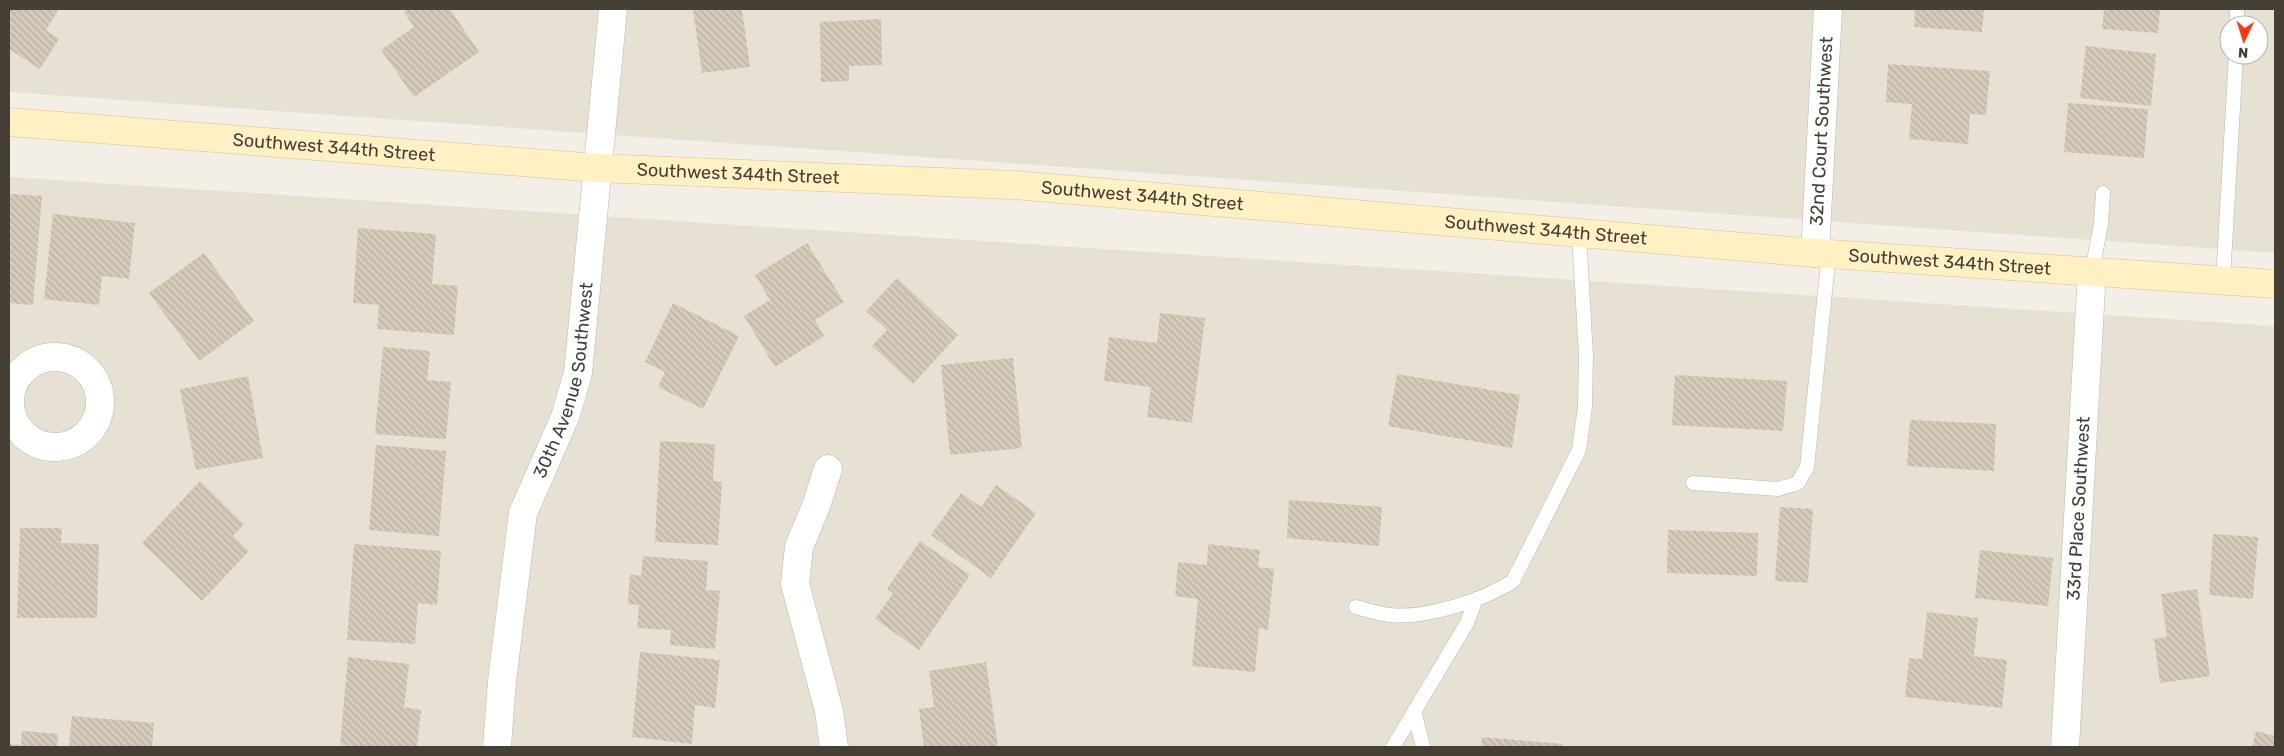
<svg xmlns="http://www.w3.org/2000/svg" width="2284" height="756" viewBox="0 0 2284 756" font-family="Rubik,sans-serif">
  <defs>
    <pattern id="building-back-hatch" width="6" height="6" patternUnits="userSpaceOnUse" patternTransform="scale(1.25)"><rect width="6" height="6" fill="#d5cbbb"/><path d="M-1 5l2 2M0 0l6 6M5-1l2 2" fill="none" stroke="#b8afa1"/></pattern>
  </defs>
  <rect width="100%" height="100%" fill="#f3efe6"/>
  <g fill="#e7e1d4" fill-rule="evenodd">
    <path d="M9,9H2275V253L9,92ZM2229,25H2259V55H2229Z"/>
    <path d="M9,177L2275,326V747H9Z"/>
  </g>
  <g fill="url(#building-back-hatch)">
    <path d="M9,9H59L46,30L59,39L40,69L9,49Z"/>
    <path d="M408,9H450L479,52L414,97L381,50L414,27L404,12Z"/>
    <path d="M693,9H742L750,67L702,73Z"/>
    <path d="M1915,9H1984L1982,32L1914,27Z"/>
    <path d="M2104,9H2160L2158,33L2102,29Z"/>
    <path d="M881,19L882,65L849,66V81L821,82L820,22Z"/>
    <path d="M2086,46L2156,54L2151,106L2080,98Z"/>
    <path d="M1888,64L1990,71L1986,115L1970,114L1968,144L1909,139L1912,104L1886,102Z"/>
    <path d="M2068,103L2148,109L2144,158L2064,152Z"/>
    <path d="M9,194L42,196L33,305L9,303Z"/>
    <path d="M53,214L135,223L129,279L102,276L99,305L44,299Z"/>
    <path d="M358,228L436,234L432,284L458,286L454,335L377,329L379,305L353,303Z"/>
    <path d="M807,243L844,302L815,320L824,336L775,367L744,316L770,300L755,275Z"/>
    <path d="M204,253L254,321L199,361L149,293Z"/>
    <path d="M897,278L958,335L913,384L872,346L887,330L866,311Z"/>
    <path d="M673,303L739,336L703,409L658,387L665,372L645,362Z"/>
    <path d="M1160,313L1205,318L1192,423L1147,417L1151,387L1104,381L1109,337L1157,343Z"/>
    <path d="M383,347L430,351L427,380L451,382L446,439L375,434Z"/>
    <path d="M1013,358L1022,448L950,455L941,365Z"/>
    <path d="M1397,374L1520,395L1512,448L1388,426Z"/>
    <path d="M1675,375L1787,381L1783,431L1672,425Z"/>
    <path d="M248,376L263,458L196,470L180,389Z"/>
    <path d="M1910,420L1996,424L1994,471L1907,466Z"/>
    <path d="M660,441L715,444L713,481L722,482L718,545L655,542Z"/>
    <path d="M376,445L446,451L439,536L369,530Z"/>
    <path d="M200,481L244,524L233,536L249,551L202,601L142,543Z"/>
    <path d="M996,485L1036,513L991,578L931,535L961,493L981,507Z"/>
    <path d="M1289,500L1382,507L1379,546L1287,538Z"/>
    <path d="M1780,507L1813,509L1808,583L1775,581Z"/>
    <path d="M20,528H62L61,543L99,544L97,618H17Z"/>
    <path d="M1668,530L1758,533L1757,576L1667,573Z"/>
    <path d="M2213,534L2258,537L2253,599L2209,595Z"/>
    <path d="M920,541L970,575L919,650L875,619L893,593L887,589Z"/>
    <path d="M354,544L441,551L437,605L418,603L415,644L347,640Z"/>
    <path d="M1208,544L1260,550L1258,567L1274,569L1268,630L1259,628L1255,672L1192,666L1198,599L1175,596L1178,562L1207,565Z"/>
    <path d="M1980,550L2053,558L2048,606L1975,598Z"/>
    <path d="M643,556L708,561L706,590L720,591L715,649L670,645L671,630L637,628L639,605L628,604L630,574L641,576Z"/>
    <path d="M2197,589L2210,676L2160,683L2154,639L2167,637L2161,594Z"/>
    <path d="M1927,612L1978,618L1974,656L2007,660L2002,708L1905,697L1909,658L1922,659Z"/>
    <path d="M640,652L720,660L715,708L695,705L692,744L632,737Z"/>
    <path d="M348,657L409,664L404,707L421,710L417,747H365L340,745Z"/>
    <path d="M986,662L998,747H924L919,709L934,707L929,671Z"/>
    <path d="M72,716L154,723L152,747H69Z"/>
    <path d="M22,731L58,734L57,747H9V744L21,745Z"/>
    <path d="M2256,731L2275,736V747H2252Z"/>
    <path d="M1482,737L1562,744V747H1481Z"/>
  </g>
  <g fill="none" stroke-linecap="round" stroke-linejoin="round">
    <defs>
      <g id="lane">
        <path d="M2237,25V9"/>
        <path d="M2092,271L2101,224L2103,193"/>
        <path d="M2223,280L2236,55"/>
        <path d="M1693,483L1778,489L1798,483L1807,467L1829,253"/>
        <path d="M1356,607C1367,610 1379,614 1390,615C1425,619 1484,600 1513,581L1579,450L1585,407L1586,356L1579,233"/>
        <path d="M1414,711L1423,747"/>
        <path d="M1393,747L1467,623L1476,599"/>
      </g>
      <g id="street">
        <path id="s1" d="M1815,253L1828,9"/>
        <circle cx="55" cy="402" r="45"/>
        <path d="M828,469L816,506L799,547L795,584L829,711L834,747"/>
        <path id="s2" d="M497,747L502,681L523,513L565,417L578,373L613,9"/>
        <path id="s3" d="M2065,747L2092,271"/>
      </g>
      <g id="secondary">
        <path id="s4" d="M9,122L597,168L1014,185L1815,253L2275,284"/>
      </g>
    </defs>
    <use href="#lane" stroke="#bfb7a8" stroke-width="15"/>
    <use href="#street" stroke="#bfb7a8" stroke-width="29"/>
    <use href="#secondary" stroke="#d5c394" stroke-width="29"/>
    <use href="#lane" stroke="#fff" stroke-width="14"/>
    <use href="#street" stroke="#fff" stroke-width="28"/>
    <use href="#secondary" stroke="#fff1c4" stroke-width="28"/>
  </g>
  <g text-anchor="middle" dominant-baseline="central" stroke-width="5" stroke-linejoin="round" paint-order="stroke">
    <g font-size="18" fill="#463f35" stroke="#fff">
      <text stroke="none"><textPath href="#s1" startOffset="122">32nd Court Southwest</textPath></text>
      <text stroke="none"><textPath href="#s4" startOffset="326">Southwest 344th Street</textPath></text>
      <text stroke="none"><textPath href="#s4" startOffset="731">Southwest 344th Street</textPath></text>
      <text stroke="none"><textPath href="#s4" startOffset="1136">Southwest 344th Street</textPath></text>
      <text stroke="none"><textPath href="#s4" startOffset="1541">Southwest 344th Street</textPath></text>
      <text stroke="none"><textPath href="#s4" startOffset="1946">Southwest 344th Street</textPath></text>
      <text stroke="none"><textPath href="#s2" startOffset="376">30th Avenue Southwest</textPath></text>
      <text stroke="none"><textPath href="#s3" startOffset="239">33rd Place Southwest</textPath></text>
    </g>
  </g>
  <rect width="2284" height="756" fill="none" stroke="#463f35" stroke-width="20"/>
  <g transform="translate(2244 40) rotate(184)"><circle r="24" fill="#ffffff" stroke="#b5b2ae"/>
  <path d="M0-4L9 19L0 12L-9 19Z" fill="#fe3711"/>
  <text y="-8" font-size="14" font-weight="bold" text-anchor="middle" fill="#463f35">N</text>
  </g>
</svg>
